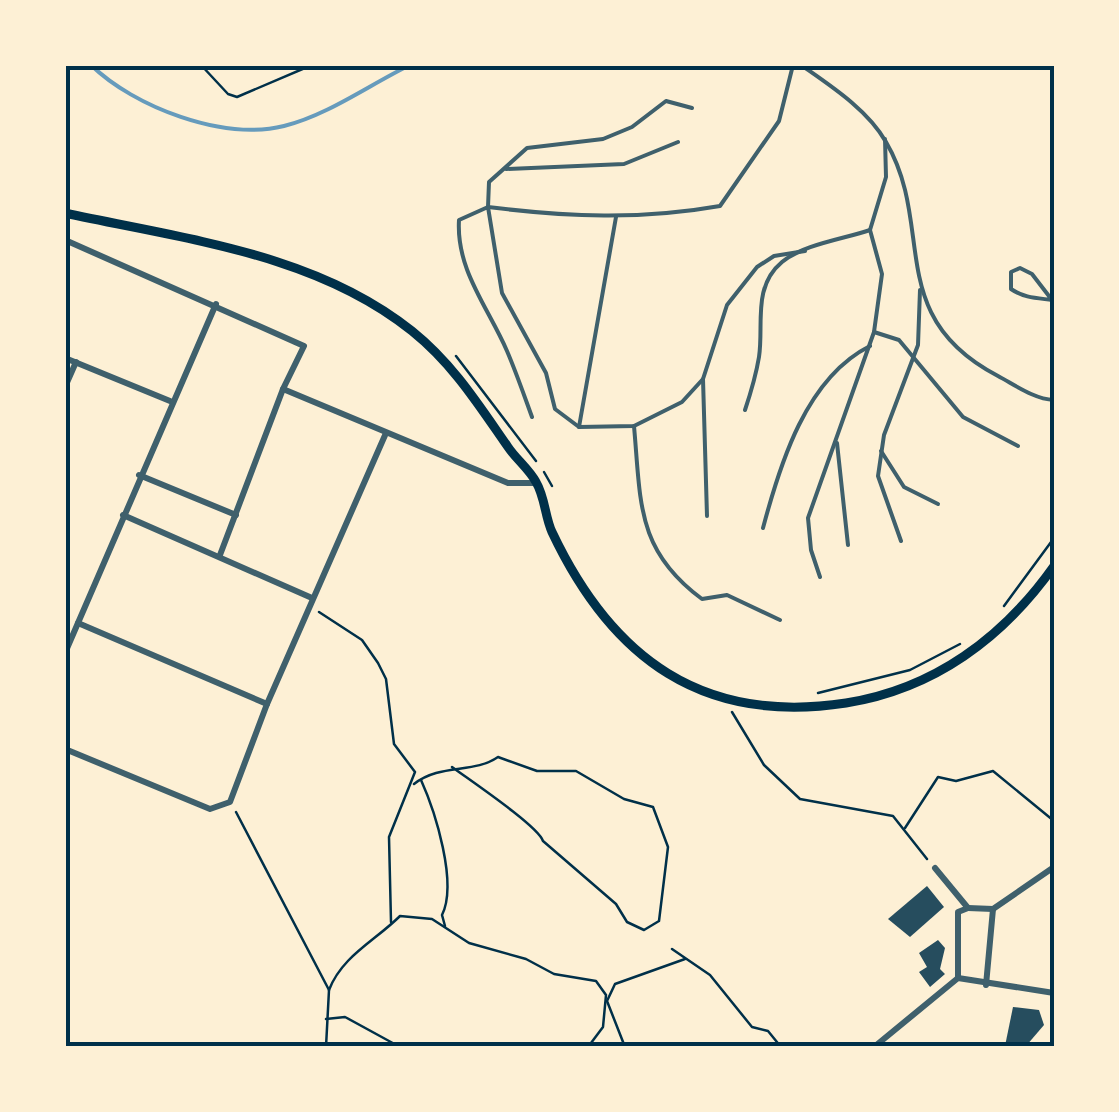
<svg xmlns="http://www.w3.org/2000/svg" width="1119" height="1112" viewBox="0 0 1119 1112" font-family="'PT Sans',sans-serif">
  <rect width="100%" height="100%" fill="#fdf0d5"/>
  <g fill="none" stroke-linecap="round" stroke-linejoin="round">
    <path stroke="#669bbc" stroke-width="4" d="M91,65C134,107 223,141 284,126C328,115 369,85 410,65"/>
  </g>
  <g fill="#264d5e">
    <path d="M927,886L944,907L910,937L888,919Z"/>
    <path d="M938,940L945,948L940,969L945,974L930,987L919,972L927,967L919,953Z"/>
    <path d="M1013,1007L1039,1010L1044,1025L1026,1046H1005Z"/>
  </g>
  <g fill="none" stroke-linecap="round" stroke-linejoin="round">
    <g stroke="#003049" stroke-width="2.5">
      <path d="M201,65L228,94L237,97L312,65"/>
      <path d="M456,356L536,461"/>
      <path d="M544,472L552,486"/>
      <path d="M1004,606L1054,538"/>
      <path d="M319,612L362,640L378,663L386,679L394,744L415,772L389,837L391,922"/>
      <path d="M818,693L910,670L960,644"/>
      <path d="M732,712L764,765L800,799L893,816L927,859"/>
      <path d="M421,780C435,811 458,883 442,915L445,926"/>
      <path d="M414,784C440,763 474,774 498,757L537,771H576L624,799L653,807L668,847L659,921L644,930L627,922L616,904L543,841C538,826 471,781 452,767"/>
      <path d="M236,812L329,990L326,1047"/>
      <path d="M905,828L938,777L956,781L993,771L1054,821"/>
      <path d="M672,949L710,975L752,1027L768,1031L781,1047"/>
      <path d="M329,990C342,956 375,941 400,916L432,919L469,943L526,959L554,974L596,981L606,995L603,1027L588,1047"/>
      <path d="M326,1019L345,1017L400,1047"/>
      <path d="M625,1047L607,1001L615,984L685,959"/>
    </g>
    <g stroke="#3f606c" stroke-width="4">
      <path d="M801,65C831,86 868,110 886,142C936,227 883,316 998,376C1015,385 1034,399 1054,400"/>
      <path d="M692,108L666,101L632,127L603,139L527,148L489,182L488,207C567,217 641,220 720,206L779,121L793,65"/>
      <path d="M506,169L624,164L678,142"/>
      <path d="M1052,300L1032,274L1020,268L1011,272V289C1024,298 1037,298 1052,300H1054"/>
      <path d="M874,332L899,340L963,417L1018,446"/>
      <path d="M745,410C751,392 756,375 759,357C764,325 752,287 782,262C804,244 844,239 870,230"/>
      <path d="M532,417C524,395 516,372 507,351C488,307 456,270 459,220L488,207L502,293L546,373L555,409L579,427L634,426L682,402L703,379"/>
      <path d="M634,426C641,503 636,550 702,599L727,595L780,620"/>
      <path d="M579,427L616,217"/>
      <path d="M837,443L848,545"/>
      <path d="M881,451L904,487L938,504"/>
      <path d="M707,516L703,379L727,305L757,267L774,256L805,251"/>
      <path d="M763,528C780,464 806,378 870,346"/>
      <path d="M901,541L878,476L884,435L918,345L920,290"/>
      <path d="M820,577L811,550L808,518L874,332L882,274L870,230L886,177L885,139"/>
    </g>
    <g stroke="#3f606c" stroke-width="6">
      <path d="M65,240L304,346L283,389L508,483H537"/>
      <path d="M65,358L170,401"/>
      <path d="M65,387L76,362"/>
      <path d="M139,475L236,515"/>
      <path d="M123,515L312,598"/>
      <path d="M220,555L283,389"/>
      <path d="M78,623L267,704"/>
      <path d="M65,653L216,304"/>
      <path d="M65,749L210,809L230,802L267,704L386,433"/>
      <path d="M935,868L968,908L958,912V978"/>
      <path d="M968,908L993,909"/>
      <path d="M993,909L1054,867"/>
      <path d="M958,978L1054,993"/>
      <path d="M986,985L993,909"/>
      <path d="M874,1047L958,978"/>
    </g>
    <path stroke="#003049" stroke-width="9" d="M65,213C183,239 315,253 412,331C453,364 478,404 508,447C516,459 529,469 536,482C545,497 545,517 552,532C612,659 703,725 846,703C934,689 1003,638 1054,566"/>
  </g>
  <rect width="1119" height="1112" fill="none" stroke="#fdf0d5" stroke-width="135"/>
  <rect x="68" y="68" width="984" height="976" fill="none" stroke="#003049" stroke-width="4"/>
</svg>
